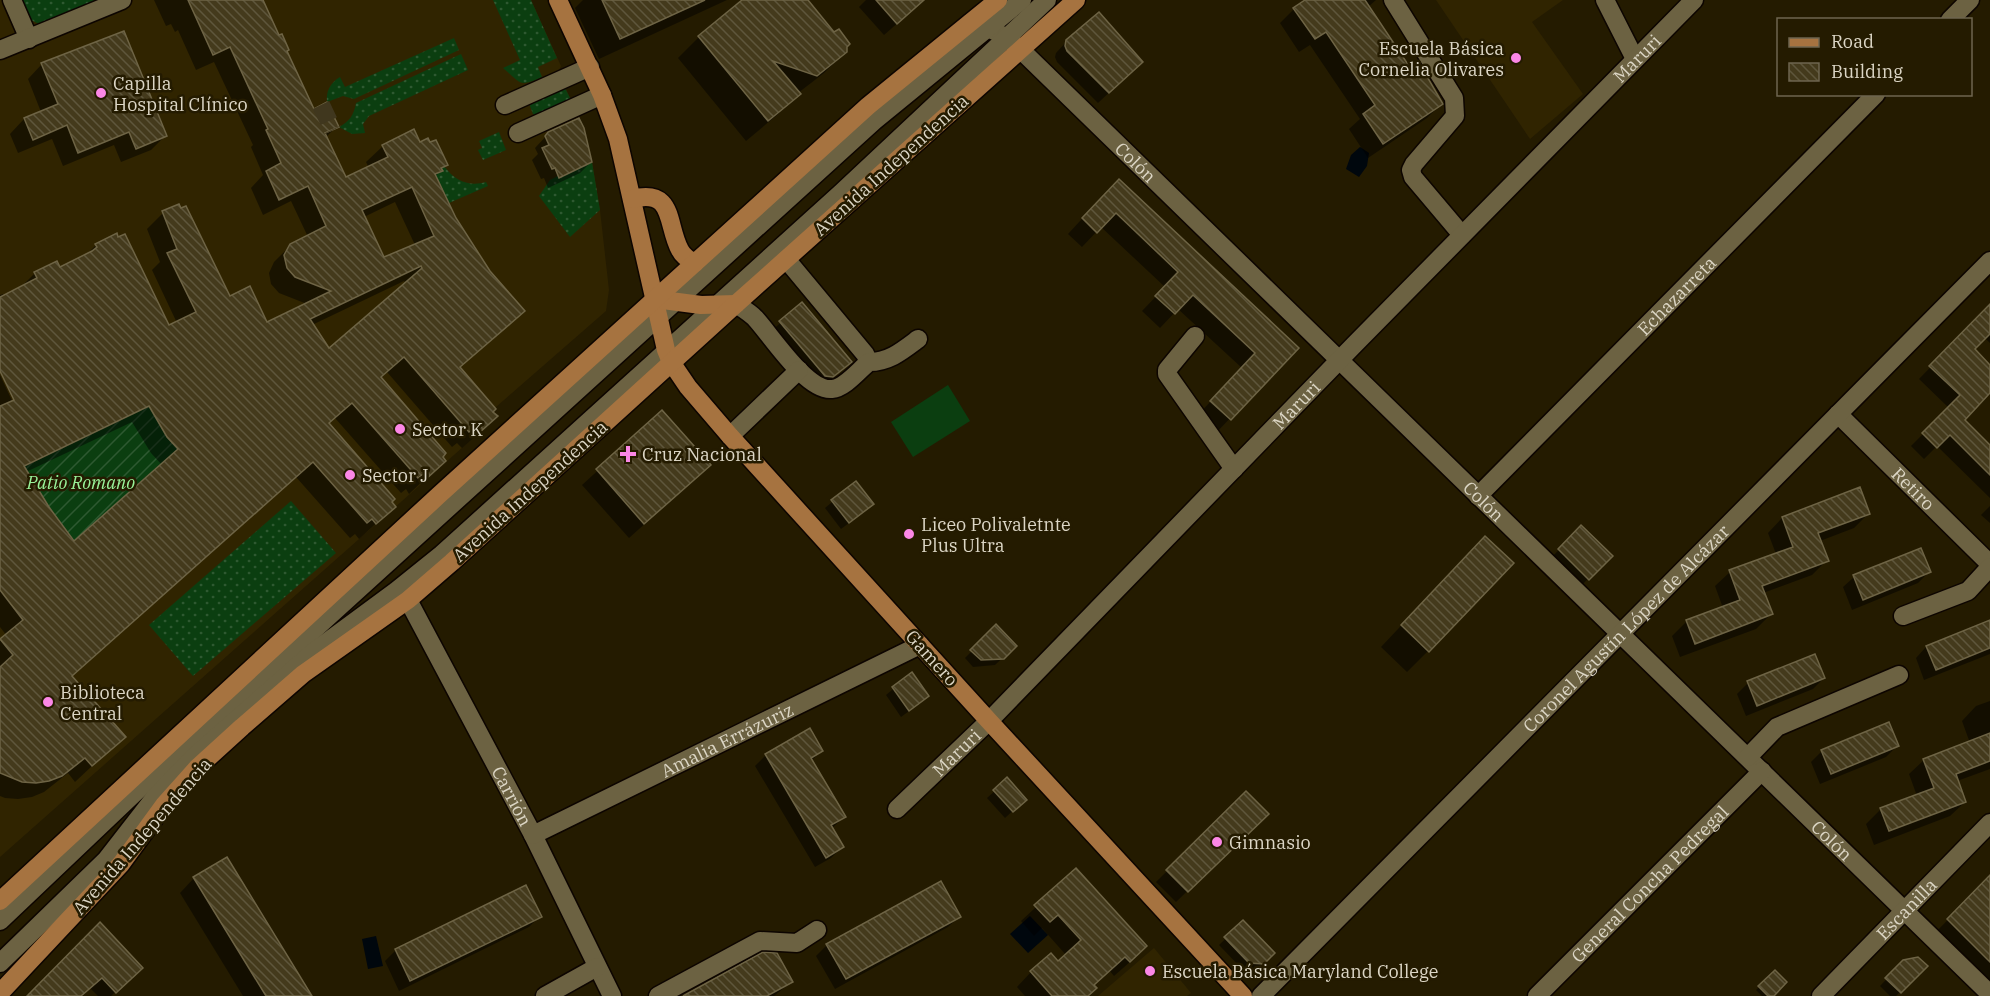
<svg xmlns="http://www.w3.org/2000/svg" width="1990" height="996" viewBox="0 0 1990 996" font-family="'IBM Plex Serif',serif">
  <defs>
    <pattern id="grass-dots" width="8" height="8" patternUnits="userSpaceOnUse" patternTransform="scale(1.5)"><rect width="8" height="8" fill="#0b3e10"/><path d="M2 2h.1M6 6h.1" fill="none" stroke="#2e5931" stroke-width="1.8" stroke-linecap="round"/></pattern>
    <pattern id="garden-furrows" width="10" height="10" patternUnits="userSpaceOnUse" patternTransform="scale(1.5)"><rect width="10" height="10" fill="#0b3e10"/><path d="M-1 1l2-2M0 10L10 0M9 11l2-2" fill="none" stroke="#2e5931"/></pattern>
    <pattern id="building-back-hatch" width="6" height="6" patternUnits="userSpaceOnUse" patternTransform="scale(1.5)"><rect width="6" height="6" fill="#443a1c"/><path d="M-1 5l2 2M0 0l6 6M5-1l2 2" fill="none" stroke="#5e563c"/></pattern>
  </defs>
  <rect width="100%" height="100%" fill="#241b00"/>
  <g fill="#302400">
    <path d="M0,0H531L561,66L558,72L584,128L592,162L600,210L609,290L606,311L496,407L494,412L498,416L0,857Z"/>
    <path d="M1436,0H1563L1532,22L1583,94L1530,139Z"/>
    <path d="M1154,948L1191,993L1187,996H1098Z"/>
  </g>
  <g fill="url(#grass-dots)">
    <path d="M16,0H109L41,25L27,18Z"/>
    <path d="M493,0H531L557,58L538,67L542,77C518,88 521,83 503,68L520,60Z"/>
    <path d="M454,38L459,50L354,99L343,96L327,102C326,91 330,83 340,77L345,87Z"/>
    <path d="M461,54L468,70L369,116L363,124L365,133L352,134L339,127C349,122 354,115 356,103Z"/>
    <path d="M563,84L572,102L537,115L533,114L530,106L531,101Z"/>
    <path d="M499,132L506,150L483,160L478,150L482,148L479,141Z"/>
    <path d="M592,162L600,210L570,237L539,196L550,180L558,176L559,178Z"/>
    <path d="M444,166C455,181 469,187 486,182L488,186L449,203L435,174L442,171L441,168Z"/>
    <path d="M291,501L336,553L193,676L149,625Z"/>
  </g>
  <path fill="url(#garden-furrows)" d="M149,406L167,437L178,449L74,541L49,507L31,477L17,470Z"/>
  <path fill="#0b3e10" d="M948,385L970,421L913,457L891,422Z"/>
  <g fill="#00070d">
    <path d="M1360,147L1369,153L1367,166L1359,177L1346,169L1351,155Z"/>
    <path d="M1030,916L1048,935L1028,953L1010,934Z"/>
    <path d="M376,936L383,966L368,969L362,939Z"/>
  </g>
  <g fill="#0007" fill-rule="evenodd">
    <path d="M154,0H261L313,111L337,126L326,137L345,179L369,168L366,162L383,146L419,144L446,164L435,177L455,219L488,272L523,311L459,368L479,433L462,448L457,443L452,447L387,372L380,379L444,461L409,494L406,489L401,493L335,418L328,424L394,507L359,539L355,534L350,538L296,477L71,677L124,736L75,782L68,773L44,792L32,797L18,799L5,798L0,796V641L7,636L0,627V375L15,407L18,406L0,368V295L3,294L4,296L20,288L35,273L59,269L85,256L96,245L168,327L177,323L152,270L160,262L147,229L163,213L229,298L266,324L307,304L279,293L271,284L269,273L274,262L291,245L308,237L291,201L263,215L251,188L263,175L251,147L253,145L214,62L196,70L178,30L175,32L171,24L166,26ZM395,202L415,245L384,259L364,217ZM404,281L406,283L329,350L312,325ZM132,422L151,453L162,465L74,543L48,508L26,472Z"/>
    <path d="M583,0H727L599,59L575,8Z"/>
    <path d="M744,0H806L845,47V52L824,73L798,93L777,115L746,141L678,58L699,37Z"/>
    <path d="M866,0H924L884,35L859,7Z"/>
    <path d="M1307,0H1376L1368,7L1417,80L1441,104L1427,118L1368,158L1349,129L1360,119L1310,45L1299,52L1280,23L1294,9Z"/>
    <path d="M1067,41L1130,73L1098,103L1057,62L1055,57L1056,53Z"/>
    <path d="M42,64L165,136L151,150L121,162L114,145L63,166L52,139L18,153L10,134L24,119L41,112L28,79Z"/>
    <path d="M549,133L591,162L580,173L548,188L544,178L541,179L532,160L538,154L535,148Z"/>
    <path d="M1104,195L1297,348L1215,434L1197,416L1242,368L1178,309L1160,328L1142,311L1165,287L1101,227L1082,247L1068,234Z"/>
    <path d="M802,304L850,362L824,386L769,333Z"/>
    <path d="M1990,306V343L1984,337L1972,349L1990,367V392L1963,420L1990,447V498L1937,446L1924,459L1911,446L1949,408L1919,379Z"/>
    <path d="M662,412L694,480L629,538L582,485Z"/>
    <path d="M855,483L865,511L841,529L825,508Z"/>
    <path d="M1859,489L1868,514L1854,528L1820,541L1827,560L1812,575L1763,593L1771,614L1756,629L1680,657L1672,636L1687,621L1723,608L1715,586L1730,572L1776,554L1768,533L1782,518Z"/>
    <path d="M1990,506V523L1981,515Z"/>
    <path d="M1581,527L1610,556L1581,586L1552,557Z"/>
    <path d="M1464,559L1428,651L1407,672L1381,647Z"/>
    <path d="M1929,572L1918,583L1852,610L1843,587L1854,577Z"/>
    <path d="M1990,621V654L1924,680L1916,658L1926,647Z"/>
    <path d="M996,627L1015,646L995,665L973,667L965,658Z"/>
    <path d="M911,674L920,703L901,717L886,695Z"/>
    <path d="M1824,678L1813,689L1746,716L1737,694L1748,683Z"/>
    <path d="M1990,701V769L1957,781L1965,802L1950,816L1874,845L1866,824L1881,809L1917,796L1909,774L1924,760L1970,743L1962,721L1976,706Z"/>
    <path d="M1897,746L1886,757L1820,784L1811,762L1822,751Z"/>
    <path d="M821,751L811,761L844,817L831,829L842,847L831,858L815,867L755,766L766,755Z"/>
    <path d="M1007,780L1018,806L1005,818L987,798Z"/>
    <path d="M1246,793L1267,814L1176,902L1156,882Z"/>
    <path d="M1076,870L1131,961L1114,976L1109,970L1082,996H1025L1017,987L1031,972L1050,955L1058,963L1066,955L1042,928L1034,936L1021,921Z"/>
    <path d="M1990,877V996L1927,941Z"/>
    <path d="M194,878L308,996H243L180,893Z"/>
    <path d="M526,887L540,916L529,927L399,991L385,961L396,950Z"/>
    <path d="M959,917L948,927L835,989L816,956L827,945Z"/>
    <path d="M1243,922L1273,953L1255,970L1242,969L1219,945Z"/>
    <path d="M1904,961L1926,966L1896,996H1890L1880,986Z"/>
    <path d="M141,967L111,996H98L90,988L81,996H28Z"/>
    <path d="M1775,972L1772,996H1762L1756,990Z"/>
    <path d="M791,982L774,996H686Z"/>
  </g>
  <g fill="url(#building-back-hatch)" stroke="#6e6445" stroke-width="1.5" fill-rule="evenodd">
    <path d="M188,0H263L279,35L282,34L289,50L287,51L314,109L327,102L339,127L325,133L346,177L388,157L382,145L414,129L420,142L428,138L430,142L436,140L448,165L441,168L443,171L435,174L456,218L490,271L525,311L460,367L496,409L493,412L498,416L479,433L474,428L469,432L404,357L381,377L446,453L443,457L446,461L426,479L423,474L418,478L352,403L329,423L395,499L392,502L396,507L376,524L372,519L367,523L313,462L72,676L126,737L92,766L85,758L62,776L49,781L36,783L22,782L0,773V667L13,655L0,639L23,620L0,590V406L14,400L0,371V297L37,278L34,272L57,261L60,267L92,251L97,247L95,244L117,233L118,237L125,234L169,325L196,312L167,253L177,249L162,211L179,204L181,208L186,206L230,296L250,286L267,322L331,291L295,277L287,268L284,255L290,244L326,226L308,186L279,200L266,171L281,163L266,130L268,129L230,47L213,55ZM412,187L434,236L384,257L362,210ZM421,266L422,268L329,348L310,319ZM149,406L167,437L178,449L74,541L49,507L24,466Z"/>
    <path d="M602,0H705L620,39Z"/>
    <path d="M742,0H808L834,32L839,29L850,44L847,47V52L817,76L773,61L801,94L768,121L698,36Z"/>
    <path d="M876,0H924L897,24Z"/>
    <path d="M1305,0H1365L1417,78L1425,73L1443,104L1383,144L1363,114L1375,105L1326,32L1315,39L1293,8Z"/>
    <path d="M1099,12L1143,62L1109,93L1067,51L1065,46L1066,40Z"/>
    <path d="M124,31L167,136L136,149L129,132L78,153L67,125L33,140L24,118L58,104L41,63Z"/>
    <path d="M579,118L584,128L592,162L559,178L555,168L552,169L542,148L549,145L545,136L548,132Z"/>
    <path d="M1119,179L1299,348L1231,420L1210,401L1255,353L1193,295L1175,314L1155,296L1178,272L1116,213L1097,233L1082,218Z"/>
    <path d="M802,302L852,362L833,377L825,376L779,321Z"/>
    <path d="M1990,304V334L1975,349L1990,365V393L1965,420L1990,445V475L1950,435L1937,448L1922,433L1960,395L1929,366Z"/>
    <path d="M662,410L711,465L644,524L596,469Z"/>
    <path d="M856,481L874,504L849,523L831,500Z"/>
    <path d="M1860,487L1870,514L1818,533L1829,561L1762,586L1773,614L1695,644L1686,620L1740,600L1729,570L1793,547L1782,517Z"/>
    <path d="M1581,525L1613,556L1589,580L1558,549Z"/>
    <path d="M1485,536L1514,563L1429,652L1401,625Z"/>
    <path d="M1921,548L1931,572L1863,600L1853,575Z"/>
    <path d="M1990,620V648L1936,670L1926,646Z"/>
    <path d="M996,624L1017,646L1004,659L981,660L970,650Z"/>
    <path d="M1815,654L1825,678L1757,706L1747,681Z"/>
    <path d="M912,672L929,696L909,711L892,687Z"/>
    <path d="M1889,722L1899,746L1831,774L1821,750Z"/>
    <path d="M810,728L823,751L811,758L846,817L831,825L844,847L826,858L765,754Z"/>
    <path d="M1990,733V761L1956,774L1966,802L1889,831L1880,808L1934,788L1923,759Z"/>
    <path d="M1007,777L1027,800L1013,812L993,790Z"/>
    <path d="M1246,791L1269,814L1188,892L1166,870Z"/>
    <path d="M227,857L312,996H266L193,877Z"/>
    <path d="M1076,868L1147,946L1130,962L1125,957L1094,985L1097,988L1088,996H1052L1030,971L1051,953L1058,961L1081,940L1058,915L1050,922L1034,905Z"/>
    <path d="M1990,875V962L1947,919Z"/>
    <path d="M941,881L961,917L846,979L826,944Z"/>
    <path d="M526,885L542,917L410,981L395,949Z"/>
    <path d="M1243,920L1275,953L1264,964L1249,963L1224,937Z"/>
    <path d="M100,922L143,968L116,993L102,978L81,996H27Z"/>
    <path d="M763,952L777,953L793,982L767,996H683Z"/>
    <path d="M1918,957L1928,966L1901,993L1885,978L1903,960Z"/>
    <path d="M1775,970L1787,982L1774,996H1768L1758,986Z"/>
  </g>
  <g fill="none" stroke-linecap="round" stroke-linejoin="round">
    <path stroke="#40371e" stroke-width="18" stroke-dasharray="18 9" stroke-linecap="butt" d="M321,105L333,130"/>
    <defs>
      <g id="minor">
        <path d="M12,0L29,39"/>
        <path d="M1393,0L1454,98L1455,116L1414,164L1411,170L1413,177L1462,235"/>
        <path d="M1605,0L1635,59"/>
        <path d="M1950,20L1970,0"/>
        <path id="s1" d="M970,23C990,26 1005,36 1020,49L1990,994"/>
        <path d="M0,50L122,0"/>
        <path d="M505,105L590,67"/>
        <path d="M518,133L602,95"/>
        <path d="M786,259L865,354L869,362"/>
        <path d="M736,304C742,308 749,312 755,318C771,335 807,392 832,389C845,388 859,370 869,362C889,362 902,351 918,339"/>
        <path d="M1195,336L1167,370V374L1234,469"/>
        <path id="s2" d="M1838,414L1990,564"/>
        <path d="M730,436L799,370"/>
        <path id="s3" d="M1478,496L1876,94"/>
        <path id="s4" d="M408,600L533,835L612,996"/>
        <path d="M1903,616L1968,591L1990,567"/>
        <path d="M1748,757L1777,727L1899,675"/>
        <path id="s5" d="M897,809L989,721L1354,345L1694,0"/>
        <path id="s6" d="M533,835L920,645"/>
        <path d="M0,921L141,787L874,121L1022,0"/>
        <path d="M0,963L106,860L155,797L197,754L312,653L396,591L442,554L841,193L1047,0"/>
        <path d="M545,996L597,967"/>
        <path d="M658,996L760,941L797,943L817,930"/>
        <path id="s7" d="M1261,996L1990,261"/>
        <path id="s8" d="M1537,996L1762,771"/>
        <path id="s9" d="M1821,996L1990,823"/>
      </g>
      <g id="major">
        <path d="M558,0L602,95L618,139L666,350L671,362L688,387L730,436L989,721L1243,996"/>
        <path d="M632,199C675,188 666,224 680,250C683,256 689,260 695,263"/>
        <path d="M655,299L701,305L736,304"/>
        <path d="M0,901L439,495L868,106L998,0"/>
        <path d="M0,993L121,864L164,805L197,768L242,727L303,674L408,600L452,562L736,304L1076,0"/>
      </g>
    </defs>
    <use href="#minor" stroke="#0d0500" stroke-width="21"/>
    <use href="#major" stroke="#0d0500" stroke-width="21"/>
    <use href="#minor" stroke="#6c6242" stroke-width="18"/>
    <use href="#major" stroke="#a67340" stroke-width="18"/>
  </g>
  <g fill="#fb87e6" stroke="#241b00" stroke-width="2">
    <circle cx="1516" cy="58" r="6"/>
    <circle cx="101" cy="93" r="6"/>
    <circle cx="400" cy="429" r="6"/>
    <path d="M625 445h6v6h6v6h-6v6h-6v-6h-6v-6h6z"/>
    <circle cx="350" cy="475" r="6"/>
    <circle cx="909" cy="534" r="6"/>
    <circle cx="48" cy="702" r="6"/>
    <circle cx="1217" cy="842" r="6"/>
    <circle cx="1150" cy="971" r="6"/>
  </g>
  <g text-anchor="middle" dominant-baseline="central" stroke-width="5" stroke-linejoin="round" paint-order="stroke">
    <g font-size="18" fill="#dcd6c5" stroke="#241b00" text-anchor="start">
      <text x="1504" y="48" text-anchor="end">Escuela Básica<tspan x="1504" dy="21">Cornelia Olivares</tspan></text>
      <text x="113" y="83">Capilla<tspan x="113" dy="21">Hospital Clínico</tspan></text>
      <text x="412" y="429">Sector K</text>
      <text x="642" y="454">Cruz Nacional</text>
      <text x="362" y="475">Sector J</text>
      <text x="921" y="524">Liceo Polivaletnte<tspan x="921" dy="21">Plus Ultra</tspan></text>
      <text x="60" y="692">Biblioteca<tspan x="60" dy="21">Central</tspan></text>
      <text x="1229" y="842">Gimnasio</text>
      <text x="1162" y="971">Escuela Básica Maryland College</text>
    </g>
    <g font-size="18" fill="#dcd6c5" stroke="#241b00">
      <text stroke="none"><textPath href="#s5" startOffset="1054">Maruri</textPath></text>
      <text stroke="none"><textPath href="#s1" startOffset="219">Colón</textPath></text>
      <text transform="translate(891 165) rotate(-42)">Avenida Independencia</text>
      <text stroke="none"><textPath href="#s3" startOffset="282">Echazarreta</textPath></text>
      <text stroke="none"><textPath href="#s5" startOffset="568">Maruri</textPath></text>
      <text stroke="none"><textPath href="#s2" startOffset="106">Retiro</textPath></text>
      <text transform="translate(530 491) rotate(-42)">Avenida Independencia</text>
      <text stroke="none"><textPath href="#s1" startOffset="705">Colón</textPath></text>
      <text stroke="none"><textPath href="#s7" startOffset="518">Coronel Agustín López de Alcázar</textPath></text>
      <text transform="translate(932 658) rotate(48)">Gamero</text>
      <text stroke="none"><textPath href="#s6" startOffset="216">Amalia Errázuriz</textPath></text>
      <text stroke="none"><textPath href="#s5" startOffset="82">Maruri</textPath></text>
      <text stroke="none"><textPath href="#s4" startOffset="222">Carrión</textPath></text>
      <text transform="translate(142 836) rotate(-49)">Avenida Independencia</text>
      <text stroke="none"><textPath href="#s1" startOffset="1191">Colón</textPath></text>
      <text stroke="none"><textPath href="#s8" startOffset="159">General Concha Pedregal</textPath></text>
      <text stroke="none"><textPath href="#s9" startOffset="122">Escanilla</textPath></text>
    </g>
    <g font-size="18" font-style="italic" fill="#99f399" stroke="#241b00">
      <text x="81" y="482">Patio Romano</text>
    </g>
  </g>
  <rect x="1777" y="18" width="195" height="78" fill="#241b00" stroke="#6e664f" stroke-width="1.5"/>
  <rect x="1789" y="38" width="30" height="9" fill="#a67340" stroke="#6e664f" stroke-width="1.5"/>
  <text x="1831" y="48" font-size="18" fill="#dcd6c5">Road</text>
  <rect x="1789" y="63" width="30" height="18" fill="url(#building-back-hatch)" stroke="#6e664f" stroke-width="1.5"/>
  <text x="1831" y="78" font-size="18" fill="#dcd6c5">Building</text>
</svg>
